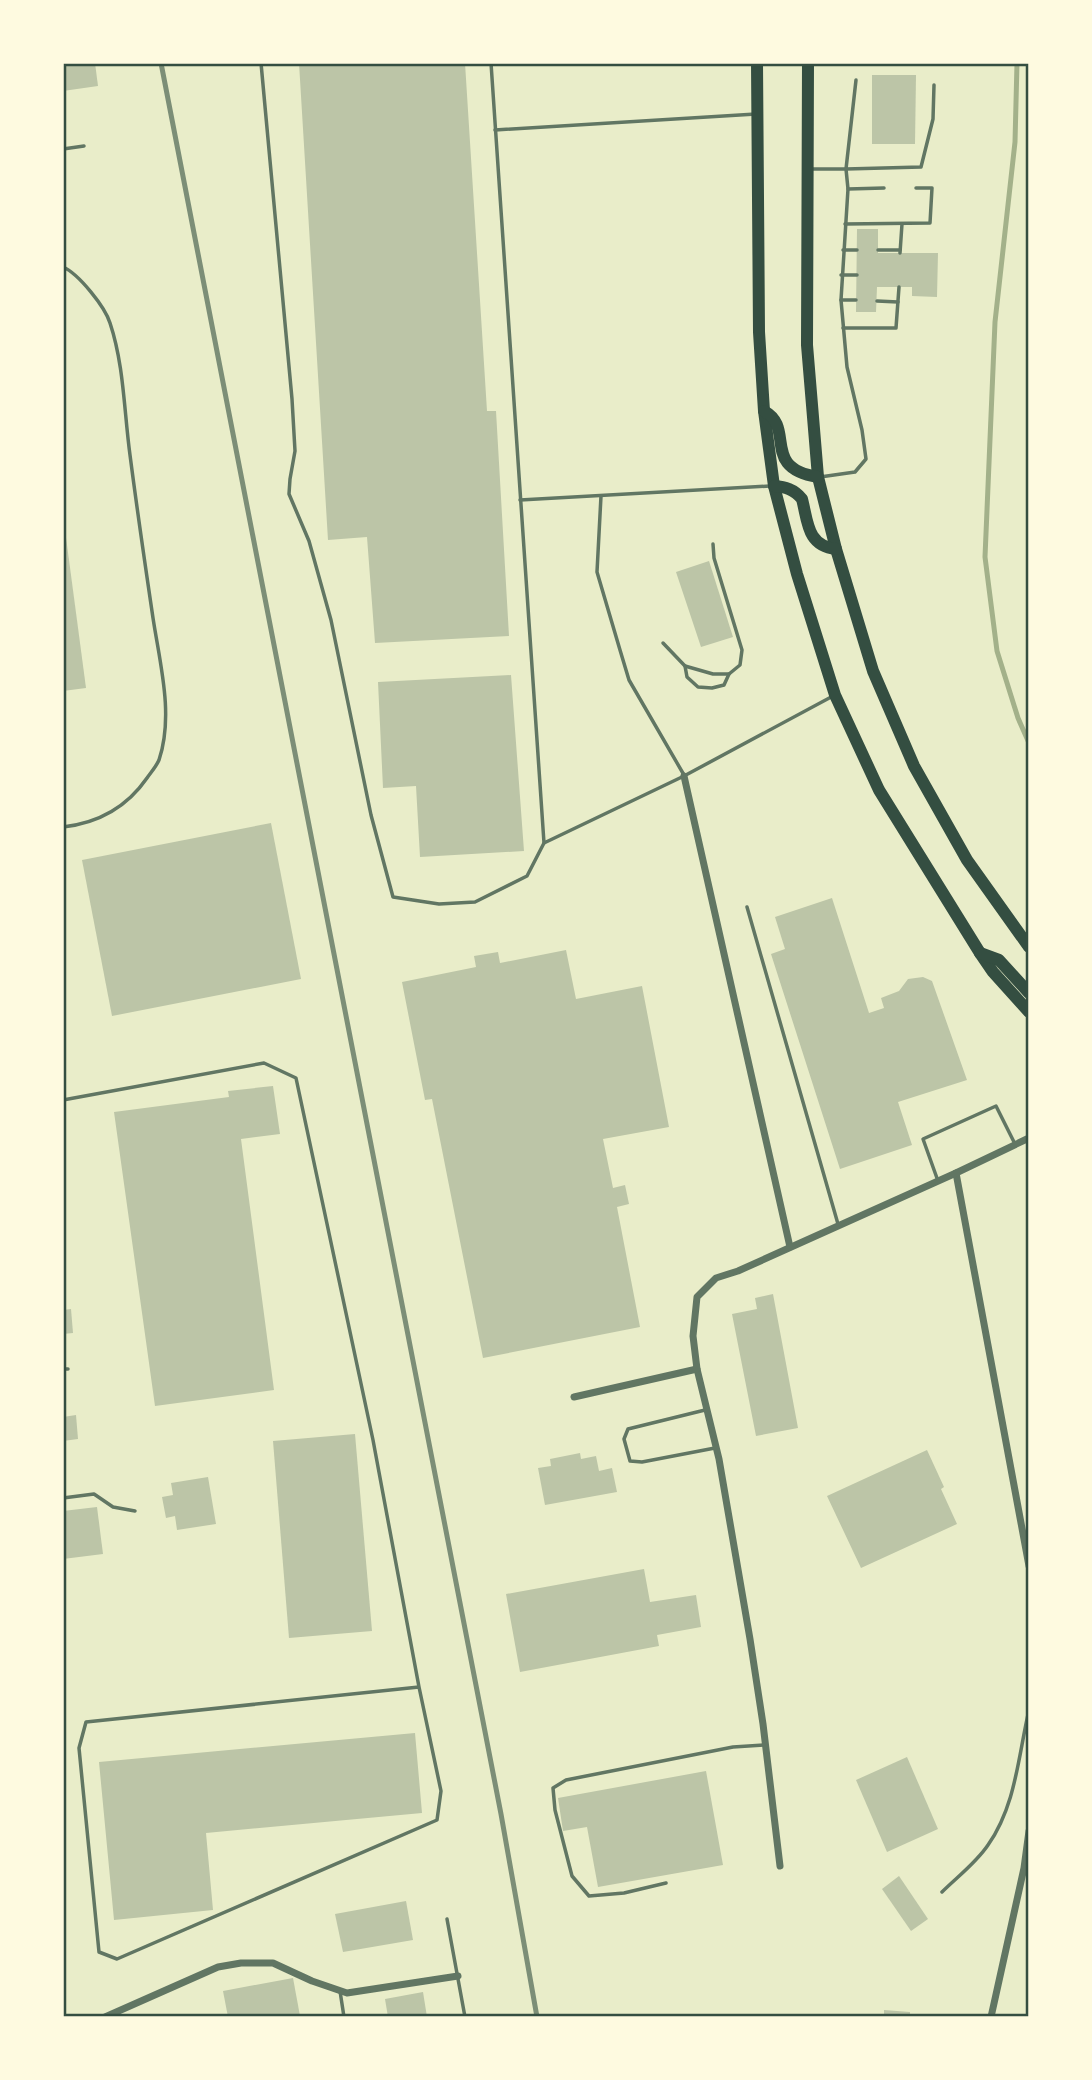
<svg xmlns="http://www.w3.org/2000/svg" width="1092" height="2080" viewBox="0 0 1092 2080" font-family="Literata,serif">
  <rect width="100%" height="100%" fill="#e9edc9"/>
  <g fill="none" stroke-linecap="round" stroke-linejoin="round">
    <path stroke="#a3b18a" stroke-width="5" d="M1017,63L1015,142L995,322L985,557L997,651L1018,718L1029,743"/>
  </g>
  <g fill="#bcc5a7">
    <path d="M63,63H95L98,86L63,91Z"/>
    <path d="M299,63H465L487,411H496L509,636L375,643L367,537L328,540Z"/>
    <path d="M872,75H916L915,144H872Z"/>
    <path d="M857,229H878V253H938L937,297L912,296V287H877L876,312H856Z"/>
    <path d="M63,530H65L86,688L63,691Z"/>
    <path d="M709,561L733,637L701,647L676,572Z"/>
    <path d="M511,675L524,851L420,857L416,786L383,788L378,682Z"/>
    <path d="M271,823L301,979L112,1016L82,860Z"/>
    <path d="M832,898L869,1013L884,1008L881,998L899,991L908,979L923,977L932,981L967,1080L898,1102L912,1145L840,1169L771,954L785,949L775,917Z"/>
    <path d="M566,950L576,999L642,986L669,1127L603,1139L613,1188L625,1185L629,1204L617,1207L640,1327L483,1358L432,1099L425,1100L402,982L476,967L474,956L498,952L500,963Z"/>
    <path d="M273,1086L280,1134L241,1139L274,1390L155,1406L114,1112L229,1097L228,1091Z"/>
    <path d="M773,1294L798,1428L756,1436L732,1314L757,1309L755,1298Z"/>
    <path d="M71,1309L73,1333L63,1334V1310Z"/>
    <path d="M76,1415L78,1439L63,1441V1417Z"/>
    <path d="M355,1434L372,1631L289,1638L273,1441Z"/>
    <path d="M927,1450L944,1487L941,1489L957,1524L861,1568L827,1496Z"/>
    <path d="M580,1453L581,1459L596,1456L599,1471L612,1468L617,1492L545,1505L538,1468L551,1466L550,1459Z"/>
    <path d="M208,1477L216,1524L177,1530L175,1516L166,1518L162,1497L173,1495L171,1483Z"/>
    <path d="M97,1507L103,1554L63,1559V1511Z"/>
    <path d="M644,1569L650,1602L696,1595L701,1627L657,1635L659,1646L520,1672L506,1594Z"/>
    <path d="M415,1733L422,1813L206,1833L213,1910L114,1920L99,1762Z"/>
    <path d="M907,1757L938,1829L887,1852L856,1780Z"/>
    <path d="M706,1771L723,1865L598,1887L587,1827L563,1831L558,1798Z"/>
    <path d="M899,1876L928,1919L911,1931L882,1889Z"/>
    <path d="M406,1901L413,1940L343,1952L335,1914Z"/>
    <path d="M293,1978L300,2016L228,2017L223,1991Z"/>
    <path d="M423,1992L427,2017H388L385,1999Z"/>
    <path d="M884,2010L910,2012V2017H884Z"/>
  </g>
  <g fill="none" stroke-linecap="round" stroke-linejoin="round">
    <g stroke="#617663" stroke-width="3.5">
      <path d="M261,63L292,399L295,451L290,479L289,494L309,541L331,620L371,815L393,897L439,904L475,902L527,876L544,843"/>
      <path d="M491,63L544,843L684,776L833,696"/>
      <path d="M856,80L846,169L921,167L933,119L934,85"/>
      <path d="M495,130L756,114"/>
      <path d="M63,149L84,146"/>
      <path d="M811,169H846L848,189L841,300L847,367L862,430L866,459L855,472L820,477"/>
      <path d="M848,189L884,188"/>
      <path d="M845,224L930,223L932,188H916"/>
      <path d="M843,250H857"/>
      <path d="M878,250H900"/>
      <path d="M900,253L902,224"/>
      <path d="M63,267C79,274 105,307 110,323C124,365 124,411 130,455C137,509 145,564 153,618C160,664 174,715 159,760C156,767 151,772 147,778C127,807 98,823 63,827"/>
      <path d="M841,275H857"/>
      <path d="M841,300H856"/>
      <path d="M877,301L898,302"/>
      <path d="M843,328H896L899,287"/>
      <path d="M601,496L597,572L620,650L629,680L684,775"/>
      <path d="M520,500L770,486"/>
      <path d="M663,643L685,666L713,674H729L740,665L742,650L714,558L713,544"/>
      <path d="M685,666L687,677L698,687L712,688L724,685L729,674"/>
      <path d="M747,907L838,1224"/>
      <path d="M63,1100L264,1063L296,1078L373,1440L419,1687L441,1791L437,1820L117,1959L99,1952L79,1748L86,1722L419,1687"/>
      <path d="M938,1181L923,1139L996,1106L1015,1144"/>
      <path d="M63,1369H68"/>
      <path d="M705,1410L628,1429L624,1439L630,1461L642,1462L715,1448"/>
      <path d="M63,1498L94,1494L113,1507L135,1511"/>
      <path d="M666,1883L624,1893L589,1896L572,1876L555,1810L553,1788L566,1780L733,1747L764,1745"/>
      <path d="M942,1892C957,1877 976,1863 988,1845C1016,1805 1018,1757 1029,1710"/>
      <path d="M447,1919L465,2017"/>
      <path d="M340,1991L344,2017"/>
    </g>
    <g stroke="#617663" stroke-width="7">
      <path d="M684,776L790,1247"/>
      <path d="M956,1173L1029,1566"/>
      <path d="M697,1369L719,1459L750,1639L763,1724L780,1866"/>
      <path d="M574,1397L697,1369L693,1336L697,1297L716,1278L738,1271L956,1173L1029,1138"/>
      <path d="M105,2017L218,1967L241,1963H273L312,1981L347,1993L458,1976"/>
      <path d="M991,2017L1024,1868L1029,1831"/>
    </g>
    <g stroke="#344e41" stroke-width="12">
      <path d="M757,63L759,332L764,411L774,486L797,574L835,695L879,790L980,953L993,972L1029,1012"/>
      <path d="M808,63L807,345L818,477L836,549L873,671L914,766L967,860L1029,947"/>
      <path d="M764,411C796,428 760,468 818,477"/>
      <path d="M774,486C785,487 794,489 802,499C808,522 807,546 836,549"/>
      <path d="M980,953L999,960L1029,993"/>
    </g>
    <path stroke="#7c8e77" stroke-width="5" d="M161,63L501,1814L537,2017"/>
  </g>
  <rect width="1092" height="2080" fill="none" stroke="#fefae0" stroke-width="130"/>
  <rect x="65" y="65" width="962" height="1950" fill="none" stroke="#344e41" stroke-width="2.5"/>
</svg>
